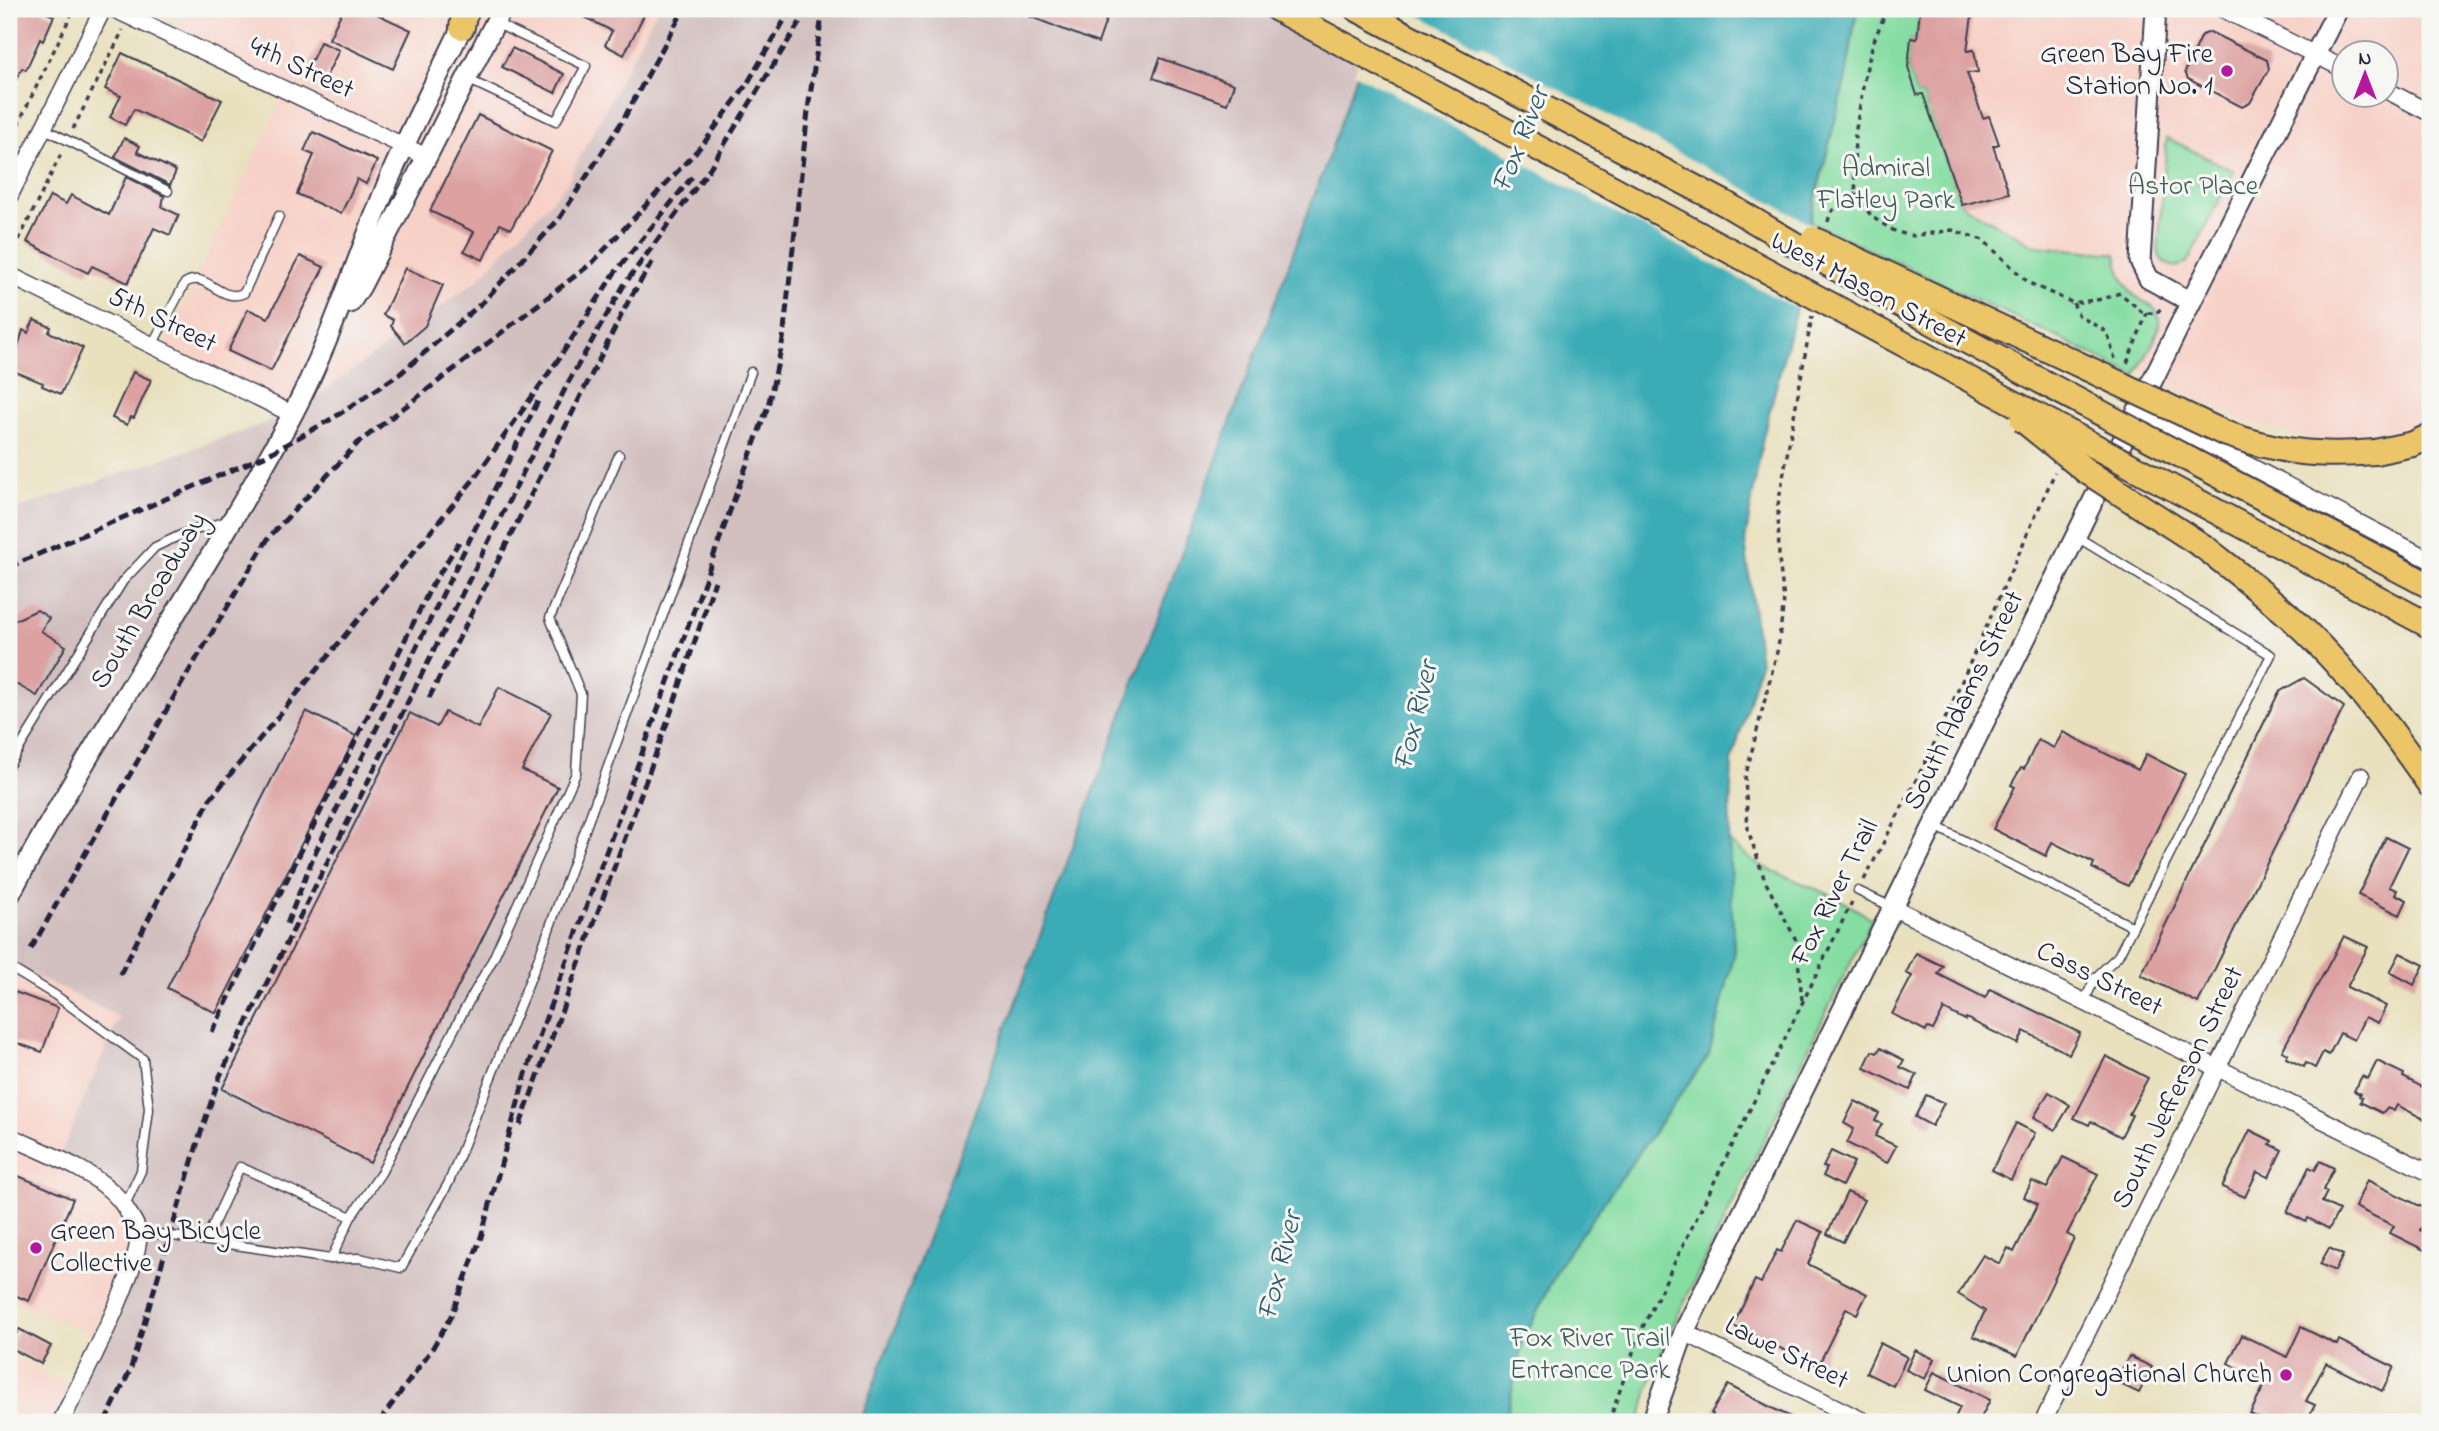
<svg xmlns="http://www.w3.org/2000/svg" width="2439" height="1431" viewBox="0 0 2439 1431" font-family="'Indie Flower',sans-serif">
  <rect width="100%" height="100%" fill="#f6f6f2"/>
  <filter id="ink" filterUnits="userSpaceOnUse"><feTurbulence type="fractalNoise" baseFrequency=".0143" numOctaves="2"/><feDisplacementMap in="SourceGraphic" scale="14" xChannelSelector="R" yChannelSelector="G"/><feConvolveMatrix kernelMatrix="1 2 1 2 8 2 1 2 1" color-interpolation-filters="sRGB"/></filter>
  <filter id="wash" filterUnits="userSpaceOnUse"><feTurbulence type="fractalNoise" baseFrequency=".00686" numOctaves="4" result="noise"/><feDisplacementMap in="SourceGraphic" scale="28" xChannelSelector="R" yChannelSelector="G"/><feGaussianBlur stdDeviation="1.57" result="paint"/><feColorMatrix in="noise" values="0 0 0 0 0 0 0 0 0 0 0 0 0 0 0 0 0 1.4 0 .05"/><feComposite in="paint" operator="in"/></filter>
  <g filter="url(#wash)">
    <rect width="100%" height="100%" fill="#e9e0be"/>
    <g fill="#f7d1c7" fill-rule="evenodd">
      <path d="M186,9H475L488,15L491,9H657L565,186L475,282L292,414L162,350L286,91L171,37Z"/>
      <path d="M1857,9H2430V436L2375,452L2309,438L2247,422L1811,214L1846,77ZM2344,52H2386V94H2344Z"/>
      <path d="M9,964L119,1017L58,1159L92,1176L138,1231L101,1339L9,1299Z"/>
      <path d="M9,1355L77,1389L61,1422H9Z"/>
    </g>
    <path fill="#d2bfc0" d="M657,9H1277L1364,55L1327,161L860,1422H61L122,1294L138,1231L119,1199L58,1160L119,1017L9,963V512L292,414L475,282L565,186Z"/>
    <g fill="#85dda2" stroke="#54806e" stroke-width="2">
      <path d="M1857,9H1920L1917,39H1911L1908,67L1917,95L1923,94L1962,205L2036,246L2116,254C2118,268 2123,283 2133,294C2142,303 2158,304 2159,320C2161,337 2141,360 2136,376L2055,336L1810,222L1846,77Z"/>
      <path d="M2167,138L2234,171L2190,258C2180,272 2162,268 2158,251Z"/>
      <path d="M1729,842L1757,864L1837,898L1872,919L1668,1335L1647,1393L1640,1422H1505L1523,1341L1561,1262L1709,1055L1734,955Z"/>
    </g>
    <path fill="#3bacb6" stroke="#2e6778" stroke-width="2" d="M1380,9H1857L1846,77L1811,214L1806,270L1763,437L1745,541L1760,663L1732,761L1729,842L1734,955L1709,1055L1561,1262L1523,1341L1505,1422H860L1327,161Z"/>
    <path fill="#e9e0be" d="M1376,9H1408L1478,46L1481,45L1498,54L1499,57L1813,225L1809,271L1799,310L1354,73Z"/>
    <g id="blocks">
      <g fill="#dca1a0">
        <path d="M9,9H38L54,16L43,41L40,39L26,70L22,68L9,94Z"/>
        <path d="M343,9H366L411,30L393,69L329,39Z"/>
        <path d="M569,9H647L624,55L605,45L612,31Z"/>
        <path d="M1011,9H1110L1098,43Z"/>
        <path d="M1920,9H1973L1967,51L1974,50L1978,72L1967,73L1983,118L1989,116L1999,144L1993,146L2009,193L1962,205L1923,94L1917,95L1908,67L1911,38L1917,39Z"/>
        <path d="M2210,32L2267,60L2269,69L2250,103L2242,107L2188,79L2185,72L2202,35Z"/>
        <path d="M320,42L339,50L325,79L307,71Z"/>
        <path d="M512,48L564,74L555,93L502,67Z"/>
        <path d="M122,53L222,100L201,142L134,109L125,125L110,117L121,96L105,89Z"/>
        <path d="M1160,58L1234,84L1227,104L1153,78Z"/>
        <path d="M478,115L552,151L511,229L500,224L483,260L464,251L474,232L430,211Z"/>
        <path d="M313,132L377,161L366,184L357,179L341,214L297,194L314,155L304,151Z"/>
        <path d="M124,138L140,146L137,152L176,171L170,185L115,157Z"/>
        <path d="M126,177L164,196L162,207L179,215L170,235L154,228L128,283L92,266L88,273L27,242L50,196L66,204L71,195L109,215Z"/>
        <path d="M300,256L324,267L271,371L228,351L248,309L268,318Z"/>
        <path d="M405,268L443,285L425,326L405,343L391,326L393,320L383,315Z"/>
        <path d="M34,320L51,327L49,332L83,348L61,394L42,386L43,383L11,370L23,330L28,333Z"/>
        <path d="M133,372L151,380L134,418L131,417L127,425L112,418Z"/>
        <path d="M37,610L49,618L41,631L66,646L37,696L9,680V623Z"/>
        <path d="M2304,678L2344,707L2198,1003L2141,975L2279,692Z"/>
        <path d="M499,687L551,713L522,770L558,787L370,1163L222,1089L410,713L437,727L445,712L478,728Z"/>
        <path d="M306,711L356,736L216,1013L167,988Z"/>
        <path d="M2063,732L2138,770L2146,754L2185,774L2128,886L2092,868L2094,863L2052,842L2046,856L1993,829L2015,787L2011,785L2021,768L2024,769L2038,740L2054,748Z"/>
        <path d="M2386,837L2408,848L2389,887L2397,890L2395,894L2407,900L2400,915L2358,895Z"/>
        <path d="M2344,936L2368,947L2347,987L2386,1006L2378,1023L2365,1017L2354,1040L2340,1033L2329,1055L2323,1052L2315,1068L2306,1063L2304,1067L2286,1058L2288,1054L2282,1051Z"/>
        <path d="M1916,953L1943,966L1938,974L1985,998L1990,989L2080,1033L2069,1054L2024,1031L2018,1044L1966,1018L1965,1020L1944,1009L1933,1030L1928,1028L1926,1031L1892,1014L1912,976L1906,973Z"/>
        <path d="M2400,953L2424,965L2414,985L2390,972Z"/>
        <path d="M15,992L58,1008L42,1052L9,1040V1008Z"/>
        <path d="M1880,1048L1904,1060L1900,1067L1917,1075L1910,1090L1864,1068L1872,1051L1877,1053Z"/>
        <path d="M2106,1056L2148,1078L2129,1114L2132,1115L2121,1137L2091,1121L2089,1125L2074,1118Z"/>
        <path d="M2377,1061L2404,1074L2403,1077L2430,1091V1122L2397,1105L2394,1111L2387,1108L2382,1113L2360,1102L2362,1098L2359,1096L2360,1094L2354,1091L2362,1076L2368,1079Z"/>
        <path d="M2049,1092L2070,1105L2055,1130L2034,1117Z"/>
        <path d="M1926,1095L1944,1103L1932,1126L1915,1117Z"/>
        <path d="M1855,1101L1879,1113L1875,1121L1882,1124L1875,1136L1896,1146L1887,1163L1847,1143L1854,1129L1844,1123Z"/>
        <path d="M2016,1123L2035,1133L2011,1180L1992,1170Z"/>
        <path d="M2250,1130L2272,1141L2270,1144L2282,1150L2269,1177L2257,1172L2245,1197L2222,1187Z"/>
        <path d="M1831,1151L1854,1162L1842,1186L1823,1176L1827,1168L1823,1167Z"/>
        <path d="M2063,1157L2098,1174L2067,1234L2074,1238L2017,1356L1973,1336L1985,1311L1958,1294L1983,1255L2000,1264L2008,1248L2014,1252L2038,1204L2024,1197L2032,1181L2047,1188Z"/>
        <path d="M2320,1161L2334,1168L2323,1190L2327,1192L2322,1202L2339,1210L2329,1229L2308,1218L2306,1222L2287,1212L2309,1167L2315,1170Z"/>
        <path d="M9,1172L73,1199L29,1301L9,1293Z"/>
        <path d="M2367,1180L2430,1211L2420,1231L2430,1237V1253L2390,1233L2394,1226L2355,1207Z"/>
        <path d="M1847,1192L1864,1200L1843,1242L1827,1234Z"/>
        <path d="M1797,1220L1823,1232L1808,1264L1867,1294L1857,1314L1846,1309L1818,1366L1733,1326L1755,1280L1761,1283L1777,1250L1781,1252Z"/>
        <path d="M2329,1248L2343,1255L2335,1271L2320,1264Z"/>
        <path d="M2301,1327L2337,1345L2339,1340L2394,1367L2382,1391L2326,1363L2306,1401L2315,1405L2306,1422H2269L2250,1414L2266,1382L2228,1363L2242,1335L2287,1357Z"/>
        <path d="M19,1329L51,1346L41,1364L9,1347Z"/>
        <path d="M1880,1343L1907,1357L1893,1386L1866,1373Z"/>
        <path d="M1915,1350L1934,1359L1925,1379L1906,1370Z"/>
        <path d="M2129,1356L2152,1367L2139,1393L2116,1382Z"/>
        <path d="M1934,1372L1990,1400L1979,1422H1965L1955,1418L1960,1407L1925,1390Z"/>
        <path d="M1728,1385L1772,1408L1801,1422H1709L1713,1414L1711,1413Z"/>
      </g>
    </g>
  </g>
  <g filter="url(#ink)">
    <use href="#blocks" fill-opacity="0" stroke="#403e4f" stroke-width="2"/>
    <g fill="none" stroke-linecap="round" stroke-linejoin="round">
      <defs>
        <g id="service">
          <path d="M467,79L556,121L586,66L495,23"/>
          <path d="M43,128L168,191"/>
          <path d="M152,345L185,283C206,269 220,304 244,293L279,216"/>
          <path d="M2077,537L2271,655L2118,956L2095,978L2084,1002"/>
          <path d="M9,765L123,581L155,547L185,533L227,521"/>
          <path d="M1935,826L2133,927"/>
          <path d="M1858,891L1892,907"/>
          <path d="M9,967L55,995L143,1059L149,1109L141,1171L124,1207"/>
          <path d="M138,1231L331,1259L360,1258L401,1268L449,1182L539,957L751,372"/>
          <path d="M206,1240L240,1167L351,1217L381,1173L463,1012L493,959L576,773L581,694L550,618L619,455"/>
          <path d="M331,1259L351,1217"/>
        </g>
        <g id="minor">
          <path d="M114,9L427,157"/>
          <path d="M2223,9L2344,69"/>
          <path d="M2386,90L2430,113"/>
          <path d="M9,197L103,9"/>
          <path d="M9,275L292,414"/>
          <path d="M2140,409L2430,560"/>
          <path d="M1894,908L2430,1173"/>
          <path d="M9,1136C43,1152 94,1170 119,1199C123,1204 137,1225 138,1231C145,1262 77,1388 61,1422"/>
          <path d="M1684,1332L1865,1422"/>
          <path d="M2043,1422L2361,776"/>
        </g>
        <g id="tertiary">
          <path d="M2156,9L2140,261L2149,279L2191,302"/>
          <path d="M350,303L361,286L502,9"/>
          <path d="M9,896C96,733 202,580 291,417C331,342 356,260 388,182C412,125 442,70 468,14"/>
          <path d="M1652,1422L1684,1332L2191,302L2338,9"/>
        </g>
        <g id="primary">
          <path d="M1277,9L1581,171"/>
          <path d="M1357,9L1726,204"/>
          <path d="M462,27L465,9"/>
          <path d="M2375,452L2413,444L2430,436"/>
          <path d="M2204,547C2232,569 2261,591 2288,615C2342,663 2389,725 2430,785"/>
        </g>
      </defs>
      <use href="#service" stroke="#403e4f" stroke-width="11"/>
      <use href="#minor" stroke="#403e4f" stroke-width="19"/>
      <use href="#tertiary" stroke="#403e4f" stroke-width="23"/>
      <use href="#primary" stroke="#403e4f" stroke-width="28"/>
      <g stroke="#403e4f" stroke-width="3.5" stroke-dasharray="5 5" stroke-linecap="butt">
        <path d="M1887,9L1873,43L1865,75L1855,135L1854,167L1856,194L1872,217L1896,232L1914,236L1952,230L1983,240L2029,283L2073,303L2103,299L2120,293L2142,312L2156,314L2162,307"/>
        <path d="M73,129L123,30"/>
        <path d="M9,143L74,9"/>
        <path d="M1828,222C1830,208 1843,199 1856,194"/>
        <path d="M10,258L62,152"/>
        <path d="M2073,303L2079,316L2107,332L2115,359"/>
        <path d="M2127,363L2147,313"/>
        <path d="M1864,880L1929,755L2055,472"/>
        <path d="M1802,1000L1796,940L1765,881L1748,830L1745,778L1778,648L1784,600L1779,559L1778,505L1812,316"/>
        <path d="M1639,1335L1660,1343"/>
        <path d="M1609,1422L1639,1335L1852,902"/>
      </g>
      <use href="#service" stroke="#fff" stroke-width="8"/>
      <use href="#minor" stroke="#fff" stroke-width="16"/>
      <use href="#tertiary" stroke="#fff" stroke-width="19"/>
      <use href="#primary" stroke="#ecc569" stroke-width="24"/>
      <g stroke="#22223b" stroke-width="5" stroke-dasharray="10 5" stroke-linecap="butt">
        <path d="M9,567L269,454L335,417L401,373L484,301L559,219L623,120L684,9"/>
        <path d="M429,698L629,300L653,261"/>
        <path d="M287,924L314,855L538,401"/>
        <path d="M31,949L179,688L269,537L358,443L592,263L704,143L747,84L791,9"/>
        <path d="M120,974L210,799L474,479L560,357L614,274L692,177"/>
        <path d="M212,1032L431,587L459,542"/>
        <path d="M520,1125L671,712L715,581"/>
        <path d="M105,1422L130,1371L199,1138L220,1076L569,381L624,285L708,171L808,9"/>
        <path d="M379,1422L432,1349L451,1316L481,1237L527,1070L768,406L783,340L809,102L823,9"/>
      </g>
      <defs>
        <g id="primary-bridge">
          <path d="M1581,171L2430,626"/>
          <path d="M1726,204C1955,341 2194,461 2430,586"/>
          <path d="M1813,239L2224,433C2278,452 2317,457 2375,452"/>
          <path d="M2023,420L2086,471L2204,547"/>
        </g>
      </defs>
      <use href="#primary-bridge" stroke="#403e4f" stroke-width="28" stroke-linecap="butt"/>
      <use href="#primary-bridge" stroke="#ecc569" stroke-width="24"/>
    </g>
  </g>
  <g fill="#b5179e" stroke="#f6f6f2" stroke-width="2.5">
    <circle cx="2227" cy="71" r="7"/>
    <circle cx="36" cy="1248" r="7"/>
    <circle cx="2286" cy="1375" r="7"/>
  </g>
  <g text-anchor="middle" dominant-baseline="central" stroke-width="6" stroke-linejoin="round" paint-order="stroke">
    <g font-size="28" fill="#22223b" stroke="#f6f6f2" text-anchor="end">
      <text x="2213" y="55">Green Bay Fire<tspan x="2213" dy="32">Station No. 1</tspan></text>
      <text x="50" y="1232" text-anchor="start">Green Bay Bicycle<tspan x="50" dy="32">Collective</tspan></text>
      <text x="2272" y="1375">Union Congregational Church</text>
    </g>
    <g font-size="28" fill="#22223b" stroke="#f6f6f2">
      <text transform="translate(301 69) rotate(25)">4th Street</text>
      <text transform="translate(1868 291) rotate(28)">West Mason Street</text>
      <text transform="translate(162 321) rotate(26)">5th Street</text>
      <text transform="translate(150 601) rotate(-59)">South Broadway</text>
      <text transform="translate(1965 701) rotate(-64)">South Adams Street</text>
      <text transform="translate(1836 893) rotate(-63)">Fox River Trail</text>
      <text transform="translate(2099 980) rotate(26)">Cass Street</text>
      <text transform="translate(2179 1088) rotate(-64)">South Jefferson Street</text>
      <text transform="translate(1786 1354) rotate(26)">Lawe Street</text>
    </g>
    <g font-size="28" fill="#405a5a" stroke="#f6f6f2">
      <text x="1886" y="169">Admiral<tspan x="1886" dy="32">Flatley Park</tspan></text>
      <text x="2193" y="187">Astor Place</text>
      <text x="1590" y="1339">Fox River Trail<tspan x="1590" dy="32">Entrance Park</tspan></text>
    </g>
    <g font-size="30" font-style="italic" fill="#2c596c" stroke="#f6f6f2">
      <text transform="translate(1522 140) rotate(-68)">Fox River</text>
      <text transform="translate(1417 716) rotate(-76)">Fox River</text>
      <text transform="translate(1281 1266) rotate(-76)">Fox River</text>
    </g>
  </g>
  <rect width="2439" height="1431" fill="none" stroke="#f6f6f2" stroke-width="35"/>
  <g transform="translate(2365 74)"><circle r="33" fill="#f6f6f2" stroke="#a1a1a9" stroke-width="2"/>
  <path d="M0-5L12 26L0 18L-12 26Z" fill="#b5179e"/>
  <text y="-10" font-size="19" font-weight="bold" text-anchor="middle" fill="#22223b">N</text>
  </g>
</svg>
